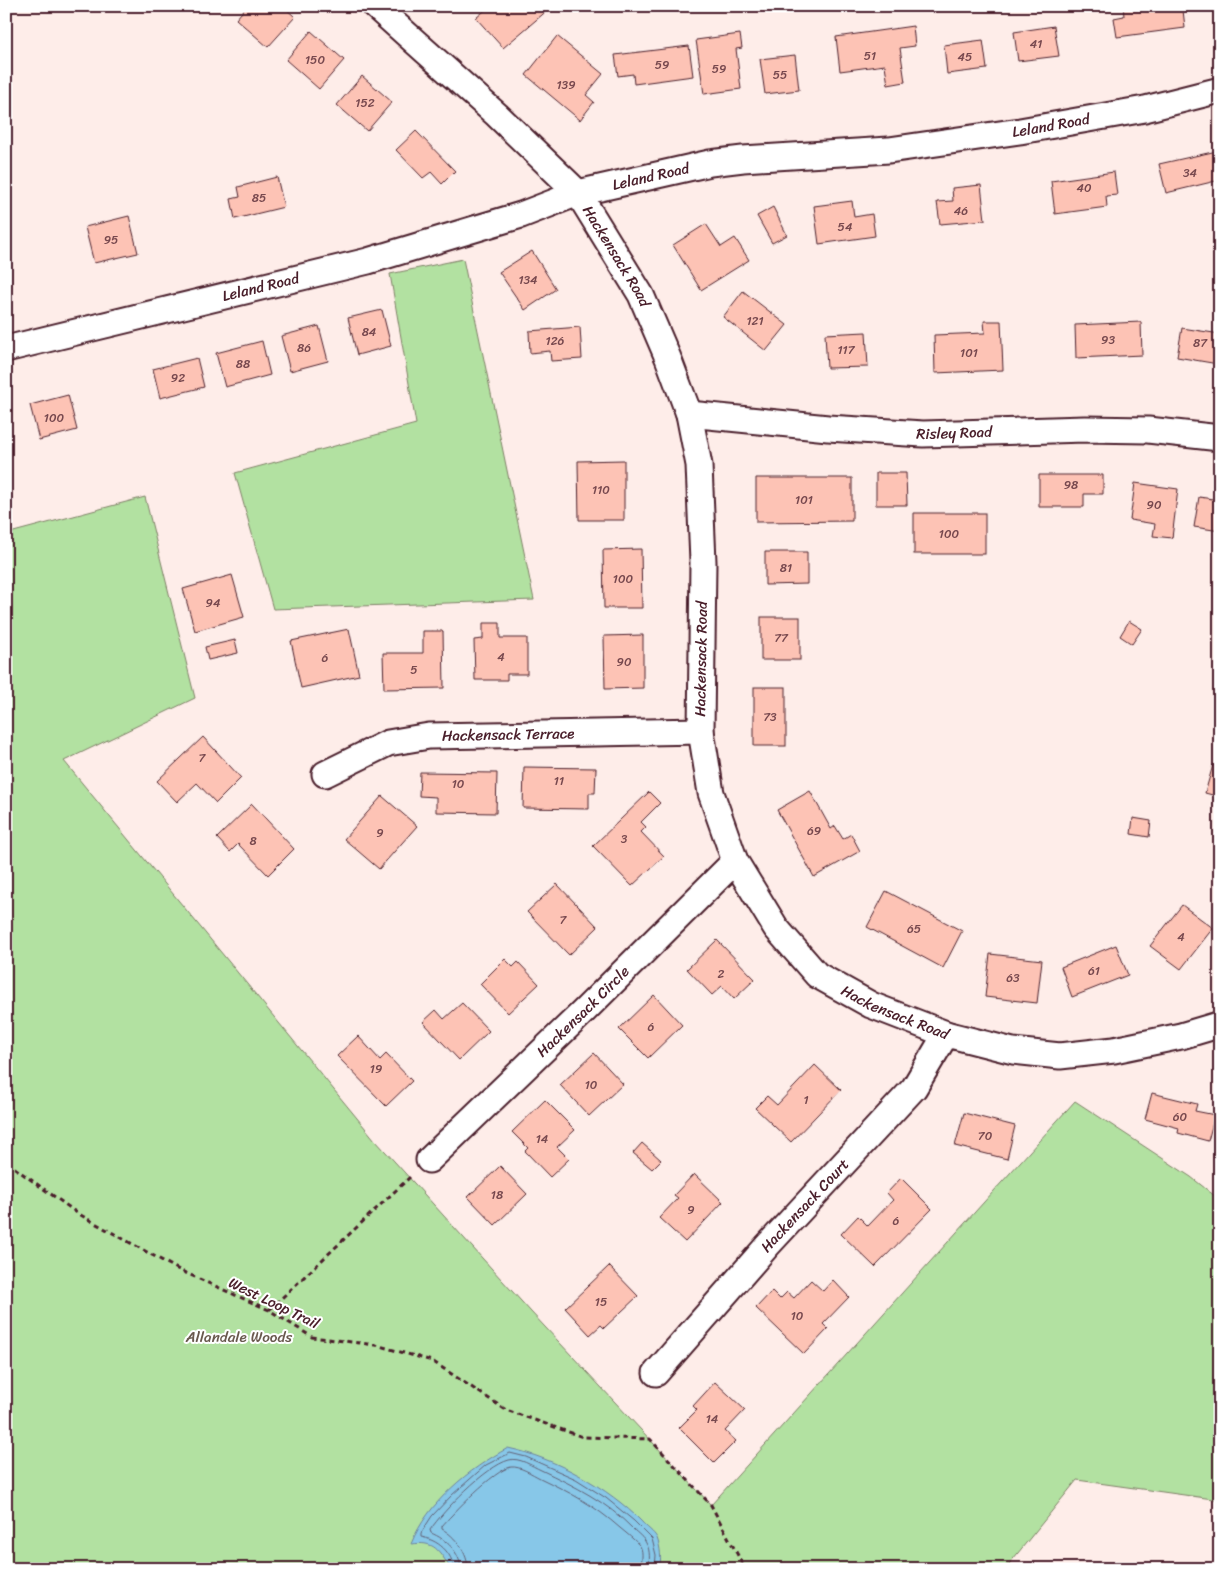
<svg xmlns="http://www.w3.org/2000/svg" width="1226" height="1575" viewBox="0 0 1226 1575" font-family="Sriracha,sans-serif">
  <rect width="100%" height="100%" fill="#feede9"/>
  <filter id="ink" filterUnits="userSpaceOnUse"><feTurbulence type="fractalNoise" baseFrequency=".02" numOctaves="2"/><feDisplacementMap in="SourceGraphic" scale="10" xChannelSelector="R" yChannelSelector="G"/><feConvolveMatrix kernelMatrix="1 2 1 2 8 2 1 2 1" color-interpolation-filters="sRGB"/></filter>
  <g filter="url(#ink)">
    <g fill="#b2e1a1" stroke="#7e8066">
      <path d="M463,259L534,600L273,609L235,473L416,424L390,274Z"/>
      <path d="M145,497L195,698L64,761L375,1140L531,1312L711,1505L1075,1101L1191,1177L1220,1200V1500L1077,1480L1005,1569H6V534Z"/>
    </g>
    <path fill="#87c7e8" stroke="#6f849c" d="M508,1448C555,1458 608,1487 642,1522C646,1527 654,1532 657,1538C661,1549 661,1558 660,1569H451C438,1550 436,1541 411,1544C428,1502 469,1469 508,1448Z"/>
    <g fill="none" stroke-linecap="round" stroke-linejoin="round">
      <g stroke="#626277" stroke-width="1">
        <path d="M454,1569C452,1552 438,1540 421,1537V1533L432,1516L452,1495L486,1465L510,1453L526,1457L576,1479L606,1498L634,1521L652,1539L656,1555L655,1569"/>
        <path d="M461,1569C460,1552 446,1539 431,1533L430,1530C443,1511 486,1466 509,1460C519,1457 532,1466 541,1470C575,1486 607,1502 633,1529C637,1533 644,1538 646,1543C651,1551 649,1560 649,1569"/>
        <path d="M468,1569C468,1553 455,1536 442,1529V1526C453,1513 494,1470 511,1467C520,1466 532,1474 540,1478C571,1493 594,1505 620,1528C626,1533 635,1540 640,1546C644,1553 641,1561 641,1569"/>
      </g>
    </g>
    <g fill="#fdc3b5" stroke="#4a1f2b">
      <path d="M247,6H283L295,17L268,47L236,19Z"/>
      <path d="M490,6H547L549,9L503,48L476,18Z"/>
      <path d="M1123,6H1197V8L1183,10L1185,28L1117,37L1114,18L1124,16Z"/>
      <path d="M913,26L915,46L900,48L905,82L888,85L885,65L840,71L836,37Z"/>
      <path d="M1054,26L1059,56L1018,61L1014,32Z"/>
      <path d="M311,31L344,60L319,89L286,60Z"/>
      <path d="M740,34L742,48L736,49L741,89L704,94L696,40Z"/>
      <path d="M557,36L603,74L586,95L594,102L580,120L526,75Z"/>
      <path d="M983,40L987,69L947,74L944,45Z"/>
      <path d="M689,46L693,76L634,84L633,74L618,76L615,55Z"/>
      <path d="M795,55L799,90L765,94L760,59Z"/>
      <path d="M362,76L392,102L367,131L337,105Z"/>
      <path d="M416,131L455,171L442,184L431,172L423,178L396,150Z"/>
      <path d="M1217,151L1220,166V180L1166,193L1159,164Z"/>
      <path d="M1114,172L1117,195L1106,196L1107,207L1055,214L1051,181Z"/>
      <path d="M277,177L284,207L235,219L231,199L240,197L238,187Z"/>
      <path d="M981,185L985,220L940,224L937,202L953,201L952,188Z"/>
      <path d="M852,201L854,217L872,214L875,236L819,244L814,206Z"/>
      <path d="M773,207L787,235L772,243L757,216Z"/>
      <path d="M129,216L138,253L94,263L85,227Z"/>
      <path d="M706,224L721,247L735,238L749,260L701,290L673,245Z"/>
      <path d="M532,251L556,289L525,310L499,272Z"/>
      <path d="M743,291L787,325L766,351L723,317Z"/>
      <path d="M382,310L391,346L357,355L348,318Z"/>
      <path d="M984,321H1001L1003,370L935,373L934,335L985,333Z"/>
      <path d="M1141,322L1142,355L1076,358L1075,325Z"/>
      <path d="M319,326L328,361L290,371L281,336Z"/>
      <path d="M580,327L582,359L551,361L550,351L530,353L529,331Z"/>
      <path d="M1182,328L1220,334L1218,364L1177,357Z"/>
      <path d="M866,332L868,367L827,368L825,334Z"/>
      <path d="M262,341L270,375L225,387L216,353Z"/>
      <path d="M197,358L204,387L160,398L153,369Z"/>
      <path d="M68,395L77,430L39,440L30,405Z"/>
      <path d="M624,460V520H579L578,461Z"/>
      <path d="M876,473H906L907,505H876Z"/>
      <path d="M1039,475H1103V494H1084V507H1039Z"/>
      <path d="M756,478H852V521L756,522Z"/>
      <path d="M1135,483L1178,489L1172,538L1153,536L1155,524L1130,520Z"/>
      <path d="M1199,497L1220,500V531L1194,527Z"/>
      <rect x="914" y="513" width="71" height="41"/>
      <path d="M641,549L642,608H604L603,550Z"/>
      <path d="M765,552H807V584L765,585Z"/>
      <path d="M232,575L244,617L195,631L183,589Z"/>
      <rect x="761" y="617" width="39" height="43"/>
      <path d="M1129,621L1142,629L1132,644L1120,636Z"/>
      <path d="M483,623H500V638H527V674H507V680H475L474,640L483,639Z"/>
      <path d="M349,629L359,675L301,688L291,641Z"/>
      <path d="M423,631H443L444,688L384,689L383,653H423Z"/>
      <path d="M643,635V688L605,689L604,636Z"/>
      <path d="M235,640L238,653L208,660L205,647Z"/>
      <rect x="754" y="687" width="32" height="59"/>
      <path d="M203,737L241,778L216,803L197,783L177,802L157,781Z"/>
      <path d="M1213,765L1220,767V797L1205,793Z"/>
      <path d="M524,767L596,768L595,793H589V809L523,808Z"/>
      <path d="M420,772L497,773L496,813L436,812V797L419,796Z"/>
      <path d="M810,791L831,829L835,826L843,839L851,834L860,851L814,877L777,810Z"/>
      <path d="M649,792L660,803L641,822L646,827L641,832L664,856L632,886L593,846Z"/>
      <path d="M382,796L417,826L379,869L344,839Z"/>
      <path d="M252,804L294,849L268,875L238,844L230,852L217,838Z"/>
      <path d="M1133,818L1151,821L1149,837L1131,834Z"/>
      <path d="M557,884L598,927L569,955L527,912Z"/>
      <path d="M886,891L962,931L943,968L867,927Z"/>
      <path d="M1182,905L1213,928L1181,969L1150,946Z"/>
      <path d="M717,940L755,979L734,999L722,986L712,995L687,969Z"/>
      <path d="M1116,945L1128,975L1072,997L1061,967Z"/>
      <path d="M990,954L1042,960L1037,1003L985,997Z"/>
      <path d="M505,959L513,967L518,962L539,984L508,1013L480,984Z"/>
      <path d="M654,995L682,1025L648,1058L619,1029Z"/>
      <path d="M462,1003L489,1031L459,1060L423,1022L436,1010L444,1019Z"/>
      <path d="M358,1036L380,1060L386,1054L412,1081L386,1106L337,1056Z"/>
      <path d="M594,1053L623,1084L589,1116L560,1085Z"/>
      <path d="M815,1065L841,1090L791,1142L755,1108L767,1096L777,1105Z"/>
      <path d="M1152,1093L1197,1104L1195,1111L1215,1115L1208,1141L1178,1133L1179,1128L1145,1119Z"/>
      <path d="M545,1100L575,1130L557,1147L569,1159L550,1177L525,1151L528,1148L512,1132Z"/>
      <path d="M964,1113L1015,1126L1007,1159L955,1146Z"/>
      <path d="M642,1143L661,1160L652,1169L633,1153Z"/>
      <path d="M500,1166L527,1194L495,1225L468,1197Z"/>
      <path d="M694,1174L723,1202L685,1242L659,1218L678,1198L674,1195Z"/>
      <path d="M901,1178L932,1209L875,1267L841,1234L858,1216L868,1226L893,1200L887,1193Z"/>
      <path d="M609,1266L638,1296L604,1328L601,1325L590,1335L565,1308Z"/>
      <path d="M811,1280L823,1291L833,1280L849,1297L823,1324L828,1329L804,1354L756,1308L772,1291L780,1299L787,1292L794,1298Z"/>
      <path d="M715,1382L745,1410L725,1431L736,1441L714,1463L679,1428L697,1410L693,1406Z"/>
      <path d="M1115,1563L1119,1569H1107Z"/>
    </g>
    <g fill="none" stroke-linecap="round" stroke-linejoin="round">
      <defs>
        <g id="minor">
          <path id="s1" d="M375,6L497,115L578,193L641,295L668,358L689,414L699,465L703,562L701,731L711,793L735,861L776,928L817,975L871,1005L946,1034L1013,1051L1060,1056L1114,1050L1181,1036L1218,1025L1220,1028"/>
          <path id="s2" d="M6,349L368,261L521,215L578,193L710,163L743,159L889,150L1020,131L1145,109L1220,90"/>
          <path id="s3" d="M689,414L828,428L923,434L1085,429L1148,430L1220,438"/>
          <path id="s4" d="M325,774L388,743L429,736L701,731"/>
          <path id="s5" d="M429,1160L583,1012L735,861"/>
          <path id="s6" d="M656,1373L768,1245L914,1088L946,1034"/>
        </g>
      </defs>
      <use href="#minor" stroke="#4a1f2b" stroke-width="29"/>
      <g stroke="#4a1f2b" stroke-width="3" stroke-dasharray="5 4" stroke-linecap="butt">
        <path d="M6,1165L12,1166L77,1213L179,1270L269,1310L312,1337L376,1345L432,1361L506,1410L583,1437L650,1439L711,1505L742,1563L736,1569"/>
        <path d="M269,1310L410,1177"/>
      </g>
      <use href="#minor" stroke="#fff" stroke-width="25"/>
    </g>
  </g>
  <g text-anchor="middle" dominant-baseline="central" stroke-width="4" stroke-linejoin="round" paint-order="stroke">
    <g font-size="12" fill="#77484e">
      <text x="1036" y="44">41</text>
      <text x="870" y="56">51</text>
      <text x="965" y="57">45</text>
      <text x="315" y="60">150</text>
      <text x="662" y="65">59</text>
      <text x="719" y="69">59</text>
      <text x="780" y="75">55</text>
      <text x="566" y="85">139</text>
      <text x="365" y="103">152</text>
      <text x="1190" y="173">34</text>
      <text x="1084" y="188">40</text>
      <text x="259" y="198">85</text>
      <text x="961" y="211">46</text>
      <text x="845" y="227">54</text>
      <text x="111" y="240">95</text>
      <text x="528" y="280">134</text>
      <text x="755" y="321">121</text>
      <text x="369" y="332">84</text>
      <text x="1108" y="340">93</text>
      <text x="555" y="341">126</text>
      <text x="1200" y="343">87</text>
      <text x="304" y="348">86</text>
      <text x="846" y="350">117</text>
      <text x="969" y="353">101</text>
      <text x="243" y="364">88</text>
      <text x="178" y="378">92</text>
      <text x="54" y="418">100</text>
      <text x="1071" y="485">98</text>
      <text x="601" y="490">110</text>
      <text x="804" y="500">101</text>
      <text x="1154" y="505">90</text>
      <text x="949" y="534">100</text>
      <text x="786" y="568">81</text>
      <text x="623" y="579">100</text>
      <text x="213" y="603">94</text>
      <text x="781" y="638">77</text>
      <text x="501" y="657">4</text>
      <text x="325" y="658">6</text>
      <text x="624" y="662">90</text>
      <text x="414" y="670">5</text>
      <text x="770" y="717">73</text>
      <text x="202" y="758">7</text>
      <text x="559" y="781">11</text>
      <text x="458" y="784">10</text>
      <text x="814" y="831">69</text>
      <text x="380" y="833">9</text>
      <text x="624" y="839">3</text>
      <text x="253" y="841">8</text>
      <text x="563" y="920">7</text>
      <text x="914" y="929">65</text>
      <text x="1181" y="937">4</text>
      <text x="1094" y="971">61</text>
      <text x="721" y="974">2</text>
      <text x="1013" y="978">63</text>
      <text x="651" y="1027">6</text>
      <text x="376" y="1069">19</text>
      <text x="591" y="1085">10</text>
      <text x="806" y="1100">1</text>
      <text x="1180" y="1117">60</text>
      <text x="985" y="1136">70</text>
      <text x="542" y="1139">14</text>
      <text x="497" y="1195">18</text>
      <text x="691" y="1210">9</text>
      <text x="896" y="1221">6</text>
      <text x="601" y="1302">15</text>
      <text x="797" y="1316">10</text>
      <text x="712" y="1419">14</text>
    </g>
    <g font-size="15" fill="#4a1f2b" stroke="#fff">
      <text stroke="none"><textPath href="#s2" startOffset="1072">Leland Road</textPath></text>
      <text stroke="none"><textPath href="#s2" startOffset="668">Leland Road</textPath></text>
      <text stroke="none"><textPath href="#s1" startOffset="350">Hackensack Road</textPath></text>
      <text stroke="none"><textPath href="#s2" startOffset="262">Leland Road</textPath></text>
      <text stroke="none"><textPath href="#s3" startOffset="266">Risley Road</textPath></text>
      <text transform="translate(701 659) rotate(-89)">Hackensack Road</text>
      <text stroke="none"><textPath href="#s4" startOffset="191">Hackensack Terrace</textPath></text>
      <text stroke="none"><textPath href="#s1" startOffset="1205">Hackensack Road</textPath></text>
      <text stroke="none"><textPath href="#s5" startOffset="214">Hackensack Circle</textPath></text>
      <text stroke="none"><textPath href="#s6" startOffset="224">Hackensack Court</textPath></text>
      <text transform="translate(274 1303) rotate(26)">West Loop Trail</text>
    </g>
    <g font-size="15" fill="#69594e" stroke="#fff">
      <text x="239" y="1337">Allandale Woods</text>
    </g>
  </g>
  <rect width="1226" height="1575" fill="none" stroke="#fff" stroke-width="25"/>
  <rect x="12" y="12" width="1201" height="1550" fill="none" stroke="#4a1f2b" stroke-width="2" filter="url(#ink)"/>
</svg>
